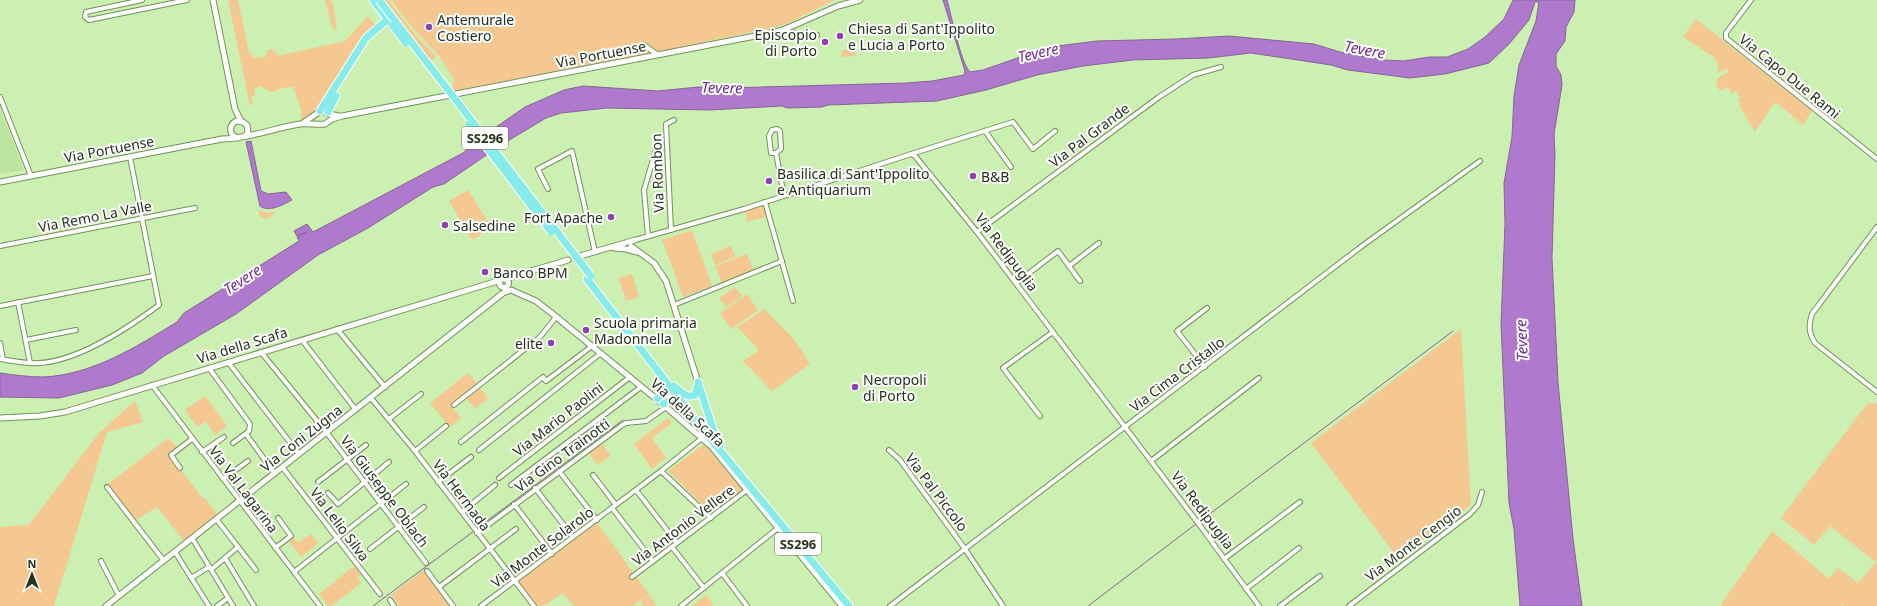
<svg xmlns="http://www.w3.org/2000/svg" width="1877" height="606" viewBox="0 0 1877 606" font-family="'Noto Sans',sans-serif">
  <rect width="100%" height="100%" fill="#ccf0b1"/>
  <path fill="#bce49f" d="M0,109L24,170L0,174Z"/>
  <g fill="#f4c890">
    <path d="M228,0H238L249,52L254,58L265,57L268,49H272L278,55H282L345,41L368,16L375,25L367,33L317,109L301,120V109L293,87C283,87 280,90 270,92L261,86L254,89L255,96L251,97L253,104L250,106Z"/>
    <path d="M325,0L332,1L337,29L335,30L332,27Z"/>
    <path d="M385,0H388L418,38L437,57L431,61Z"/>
    <path d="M391,0H835L784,25L658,52L645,42L642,46L651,53L454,91L452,88L454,80L440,57L413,28Z"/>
    <path d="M1696,19L1812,111L1803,125L1777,103H1774L1755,132L1739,105L1741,104L1738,99L1740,97L1736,91L1732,94L1728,87L1720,91L1716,85L1718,78L1728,72L1727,68L1717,73L1718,65L1714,57L1683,37Z"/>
    <path d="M855,49L856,56L842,57V50Z"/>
    <path d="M468,190L492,228L472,240L449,201Z"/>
    <path d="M765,204L768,216L747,222L745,210Z"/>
    <path d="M259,210L265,212H276L269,218L263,219L259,215Z"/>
    <path d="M692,230L712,286L683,297L662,240Z"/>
    <path d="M731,246L735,257L715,265L711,254Z"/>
    <path d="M747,254L754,272L722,284L715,266Z"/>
    <path d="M632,274L639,297L626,301L619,278Z"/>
    <path d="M735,287L742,296L726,307L719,298Z"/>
    <path d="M747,294L758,310L731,329L720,313Z"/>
    <path d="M764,309L794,339L810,364L772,391L743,361L758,351V349L737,327Z"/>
    <path d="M1461,329L1471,505L1398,558L1311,443Z"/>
    <path d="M468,373L477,384L451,405L461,418L450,427L430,403Z"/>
    <path d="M479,387L488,398L475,409L466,398Z"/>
    <path d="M205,396L227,426L215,435L206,421L197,427L185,410Z"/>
    <path d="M135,401L143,422L107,432L54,606H0V527L29,525L99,433Z"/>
    <path d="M1875,403L1877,404V606H1844L1842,604L1841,606H1720L1772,531L1829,579L1838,568L1858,583L1876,562L1830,526L1814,545L1781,518L1867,404Z"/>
    <path d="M668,418L672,423L652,438L666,458L652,469L634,444Z"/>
    <path d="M168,438L178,449L169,454L203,499L205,498L218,515L185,542L157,507L136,520L108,484Z"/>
    <path d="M602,444L611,456L597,465L589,453Z"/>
    <path d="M704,444L743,490L711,513L668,471Z"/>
    <path d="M597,523L649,594L633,606H574L563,593L543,606H537L518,581Z"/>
    <path d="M311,534L318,543L301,557L289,541L293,537L298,543Z"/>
    <path d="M355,567L361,575L357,578L361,583L331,606H328L319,594L350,569Z"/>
    <path d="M424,570L451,606H399L391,595Z"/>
    <path d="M649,595L657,606H643L640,602Z"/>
    <path d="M706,595L714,606H692Z"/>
  </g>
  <g fill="#af79cd" stroke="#856497">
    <path d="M943,0H947C951,14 961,64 970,72L983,70L1049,47L1097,41L1175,39L1229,36L1314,44L1340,52L1383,60L1404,61L1429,57H1447L1468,49L1485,37L1504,19L1513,0H1575L1574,12L1566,27L1565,41L1556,54V66L1561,75L1562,85L1554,134L1555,154L1552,258L1558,382L1573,539L1582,606H1520L1514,529L1509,503L1501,324L1505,224L1504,183L1512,137L1514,96L1519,65L1536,21L1539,2H1535L1529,20L1509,44L1489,63L1445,74L1410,78L1348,70L1331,65L1251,53L1208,58L1133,60L1083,66L1037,75L986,90L937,101L828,105L822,107L787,108L782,106L710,110L607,108L561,113L546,118L501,145L444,184L433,187L368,228L318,255L236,314L164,356L142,373L112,385L59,398L0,397V373C14,375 29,377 43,377C92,375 136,347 177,322L184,313L299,241L297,237L306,232L297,236L294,231L307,224L313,232L463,153L486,134L525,107L564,90L583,86L658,91L698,87L726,88L906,83L932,81L964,75L965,71Z"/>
    <path d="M251,141L261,191L268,194L286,192L292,200C284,204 269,213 260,206L246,142Z"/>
  </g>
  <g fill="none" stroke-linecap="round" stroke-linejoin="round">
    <g stroke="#856497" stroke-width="1">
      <path d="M1199,522L1453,331"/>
      <path d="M476,529L623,420"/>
      <path d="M373,606L474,531"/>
      <path d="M1088,606L1196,524"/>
    </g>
    <defs>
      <g id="minor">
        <path d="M142,0L86,12L85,17L89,20L187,0"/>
        <path d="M1751,0L1726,33V38L1877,159"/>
        <path d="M783,30L787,32L817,35"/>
        <path d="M644,45L658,55"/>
        <path d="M0,97L31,176"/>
        <path d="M985,131L1011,167"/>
        <path d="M776,153H771L769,136L772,130L777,129L780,131L781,149L776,153L784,196"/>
        <path d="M911,154L1013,122L1033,149L1055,131"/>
        <path d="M548,189L538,169L572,151L595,252"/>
        <path d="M765,202L793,301"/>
        <path d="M1877,227L1812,314C1808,326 1809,333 1815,343L1877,392"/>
        <path d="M671,230L666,124L674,120"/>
        <path d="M977,232L1159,97L1193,75L1221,67"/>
        <path d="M648,236L644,190L659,139"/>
        <path d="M635,240L744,209L911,154L915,156L977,232L1201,527L1259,606"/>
        <path d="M0,246L195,208"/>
        <path d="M1069,266L1099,243"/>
        <path d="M1016,283L1058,251L1080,281"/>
        <path d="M18,302L30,363"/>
        <path d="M674,305L782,261"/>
        <path d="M0,306L153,276"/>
        <path d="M337,329L385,387"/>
        <path d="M26,340L76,330"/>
        <path d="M302,340L356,410"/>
        <path d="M0,343L3,359"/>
        <path d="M261,352L327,433L426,563"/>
        <path d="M0,359C13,361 26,364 39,363C79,361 128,328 159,305L130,157"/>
        <path d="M228,362L299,454"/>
        <path d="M1205,367L1177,331L1207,308"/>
        <path d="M209,368L250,424L249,431L233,443"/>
        <path d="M152,385L320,606"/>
        <path d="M371,398L415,451L534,606"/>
        <path d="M454,405L540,337L556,317"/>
        <path d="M1040,416L1003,368L1053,332"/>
        <path d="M389,419L421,394"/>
        <path d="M246,434L275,474"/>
        <path d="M461,442L543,377L546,381L592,346"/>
        <path d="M479,450L601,353"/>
        <path d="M889,450L900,460L965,549L1003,606"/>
        <path d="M415,451L446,426"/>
        <path d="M202,452L224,437"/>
        <path d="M1151,461L1259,378"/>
        <path d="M180,468L171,455L192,439"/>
        <path d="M283,468L380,594"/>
        <path d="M559,471L597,520"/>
        <path d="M661,471L711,518"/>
        <path d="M593,475L616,505"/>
        <path d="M499,478L630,377"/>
        <path d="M223,479L248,461"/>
        <path d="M318,482L366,445"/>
        <path d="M438,482L471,457"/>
        <path d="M511,485L641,387"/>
        <path d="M107,487L164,561"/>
        <path d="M535,488L573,537"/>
        <path d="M636,490L677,543"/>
        <path d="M328,493L338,504L389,462"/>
        <path d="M514,504L552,554"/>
        <path d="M612,508L653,561"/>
        <path d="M462,512L495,485"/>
        <path d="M217,520L256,570"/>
        <path d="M477,533L621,426L626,423L646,421L666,407"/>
        <path d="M192,538L233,606"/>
        <path d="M672,547L704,588"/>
        <path d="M275,548L291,536L278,518"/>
        <path d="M370,549L424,507"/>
        <path d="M175,552L209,606"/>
        <path d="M225,558L254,606"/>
        <path d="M1224,559L1300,502"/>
        <path d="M101,561L119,596"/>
        <path d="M213,568L238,547"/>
        <path d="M427,571L453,606"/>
        <path d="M294,572L406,484"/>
        <path d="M722,573L747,606"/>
        <path d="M632,577L747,490"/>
        <path d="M191,578L209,567"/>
        <path d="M439,587L516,529"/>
        <path d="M1246,589L1299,548"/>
        <path d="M390,600L394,606"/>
        <path d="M217,606L228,598"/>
        <path d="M481,606L661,471L702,438"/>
        <path d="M681,606L778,528"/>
        <path d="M890,606L1362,246L1480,161"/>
        <path d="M1280,606L1320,576"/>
        <path d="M1349,606L1470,514L1478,505L1482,492"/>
      </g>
      <g id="tertiary">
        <path d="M213,0L235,109L241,121"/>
        <path d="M303,123L322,110L329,114L339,116"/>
        <path d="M238,138C229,135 228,126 236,121L243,122L247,125L248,132L245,136"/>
        <path d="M0,182L222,139C248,139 274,128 300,124C309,123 317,125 325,124L332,119L342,116L750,37L783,30L838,6L860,0"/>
        <path d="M628,242L635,240"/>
        <path d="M631,246L654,263L666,281L698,382"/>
        <path d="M614,248L626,249L637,252"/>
        <path d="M580,256L625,243"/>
        <circle cx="504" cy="283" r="4.5"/>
        <path d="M504,279L568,260"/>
        <path d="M0,418L40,416L65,412L501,280"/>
        <path d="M106,606L503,293L511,290L536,301L554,315L666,407L711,446L842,606"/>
      </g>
      <g id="primary">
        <path d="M373,0L390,22"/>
        <path d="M320,111L366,38L388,19L397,23"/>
        <path d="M328,112L336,96"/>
        <path d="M587,279L704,431L849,606"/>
        <path d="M698,382L714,432L720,446"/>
        <path d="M674,386C681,391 686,399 695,395L698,384"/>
        <path d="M657,399L666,391L664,382"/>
        <path d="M663,404L672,399L680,403"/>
      </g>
    </defs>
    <use href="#minor" stroke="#719258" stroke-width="6"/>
    <use href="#tertiary" stroke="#719258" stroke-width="7"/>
    <use href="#primary" stroke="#fff" stroke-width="9"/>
    <use href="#minor" stroke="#fff" stroke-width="4"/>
    <use href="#tertiary" stroke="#fff" stroke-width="5"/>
    <use href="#primary" stroke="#87ebe9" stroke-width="7"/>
    <defs>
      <g id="primary-bridge">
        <path d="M379,0L591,276"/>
        <path d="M393,26L406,43"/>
        <path d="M469,124L551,232"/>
      </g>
    </defs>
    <use href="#primary-bridge" stroke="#fff" stroke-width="9" stroke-linecap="butt"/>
    <use href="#primary-bridge" stroke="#87ebe9" stroke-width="7"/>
  </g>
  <g fill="#8c40b2" stroke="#fff" stroke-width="1.5">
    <circle cx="429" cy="27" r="4"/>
    <circle cx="840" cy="36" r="4"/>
    <circle cx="825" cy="42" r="4"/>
    <circle cx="973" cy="176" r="4"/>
    <circle cx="769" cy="181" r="4"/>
    <circle cx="611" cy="217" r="4"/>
    <circle cx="445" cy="225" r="4"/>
    <circle cx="485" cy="272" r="4"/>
    <circle cx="586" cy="330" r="4"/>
    <circle cx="551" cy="343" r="4"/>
    <circle cx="855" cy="387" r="4"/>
  </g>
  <g text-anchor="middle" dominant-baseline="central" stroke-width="4" stroke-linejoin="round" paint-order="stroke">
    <g fill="#fff" stroke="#66705e" stroke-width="1">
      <rect x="462" y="127" width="46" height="22" rx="3"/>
      <rect x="775" y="533" width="46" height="22" rx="3"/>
    </g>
    <g font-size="13" font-weight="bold" fill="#243219">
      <text x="485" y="138">SS296</text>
      <text x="798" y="544">SS296</text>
    </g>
    <g font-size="14" fill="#243219" stroke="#fff" text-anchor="start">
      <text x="437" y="19">Antemurale<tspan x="437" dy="16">Costiero</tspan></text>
      <text x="848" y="28">Chiesa di Sant'Ippolito<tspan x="848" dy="16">e Lucia a Porto</tspan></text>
      <text x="817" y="34" text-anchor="end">Episcopio<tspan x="817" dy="16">di Porto</tspan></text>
      <text x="777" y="173">Basilica di Sant'Ippolito<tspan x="777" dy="16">e Antiquarium</tspan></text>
      <text x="981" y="176">B&amp;B</text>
      <text x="603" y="217" text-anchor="end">Fort Apache</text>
      <text x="453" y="225">Salsedine</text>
      <text x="493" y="272">Banco BPM</text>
      <text x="594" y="322">Scuola primaria<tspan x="594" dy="16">Madonnella</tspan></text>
      <text x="543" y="343" text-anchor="end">elite</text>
      <text x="863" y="379">Necropoli<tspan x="863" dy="16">di Porto</tspan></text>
    </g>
    <g font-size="14" fill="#243219" stroke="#fff">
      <text transform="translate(601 54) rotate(-11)">Via Portuense</text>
      <text transform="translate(1790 76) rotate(39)">Via Capo Due Rami</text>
      <text transform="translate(1089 135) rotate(-37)">Via Pal Grande</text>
      <text transform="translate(109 149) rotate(-11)">Via Portuense</text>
      <text transform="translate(657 173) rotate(-92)">Via Rombon</text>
      <text transform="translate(95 216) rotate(-11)">Via Remo La Valle</text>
      <text transform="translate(1007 252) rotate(53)">Via Redipuglia</text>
      <text transform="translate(242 345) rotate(-17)">Via della Scafa</text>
      <text transform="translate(1177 374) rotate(-37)">Via Cima Cristallo</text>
      <text transform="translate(688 412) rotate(42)">Via della Scafa</text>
      <text transform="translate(558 419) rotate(-38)">Via Mario Paolini</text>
      <text transform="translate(301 438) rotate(-38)">Via Coni Zugna</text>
      <text transform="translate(562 455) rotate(-36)">Via Gino Trainotti</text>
      <text transform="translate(244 489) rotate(53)">Via Val Lagarina</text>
      <text transform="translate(385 491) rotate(53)">Via Giuseppe Oblach</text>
      <text transform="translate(937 492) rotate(53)">Via Pal Piccolo</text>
      <text transform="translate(462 495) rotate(53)">Via Hermada</text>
      <text transform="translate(1203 510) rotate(53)">Via Redipuglia</text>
      <text transform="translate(340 524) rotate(53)">Via Lelio Silva</text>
      <text transform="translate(683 525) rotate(-37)">Via Antonio Vellere</text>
      <text transform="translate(1413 543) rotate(-37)">Via Monte Cengio</text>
      <text transform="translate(542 547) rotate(-37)">Via Monte Solarolo</text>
    </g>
    <g font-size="15" font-style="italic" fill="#702c90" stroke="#fff">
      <text transform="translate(1365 49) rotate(11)">Tevere</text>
      <text transform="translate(1038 52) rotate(-13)">Tevere</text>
      <text transform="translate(722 87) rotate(1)">Tevere</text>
      <text transform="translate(242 279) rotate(-33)">Tevere</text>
      <text transform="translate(1521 340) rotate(-92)">Tevere</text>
    </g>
  </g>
  <g transform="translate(32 574)" stroke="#ffffff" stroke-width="3" paint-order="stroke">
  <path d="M0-3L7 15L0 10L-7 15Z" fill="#243219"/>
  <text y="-6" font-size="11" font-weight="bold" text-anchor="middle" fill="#243219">N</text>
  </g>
</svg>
